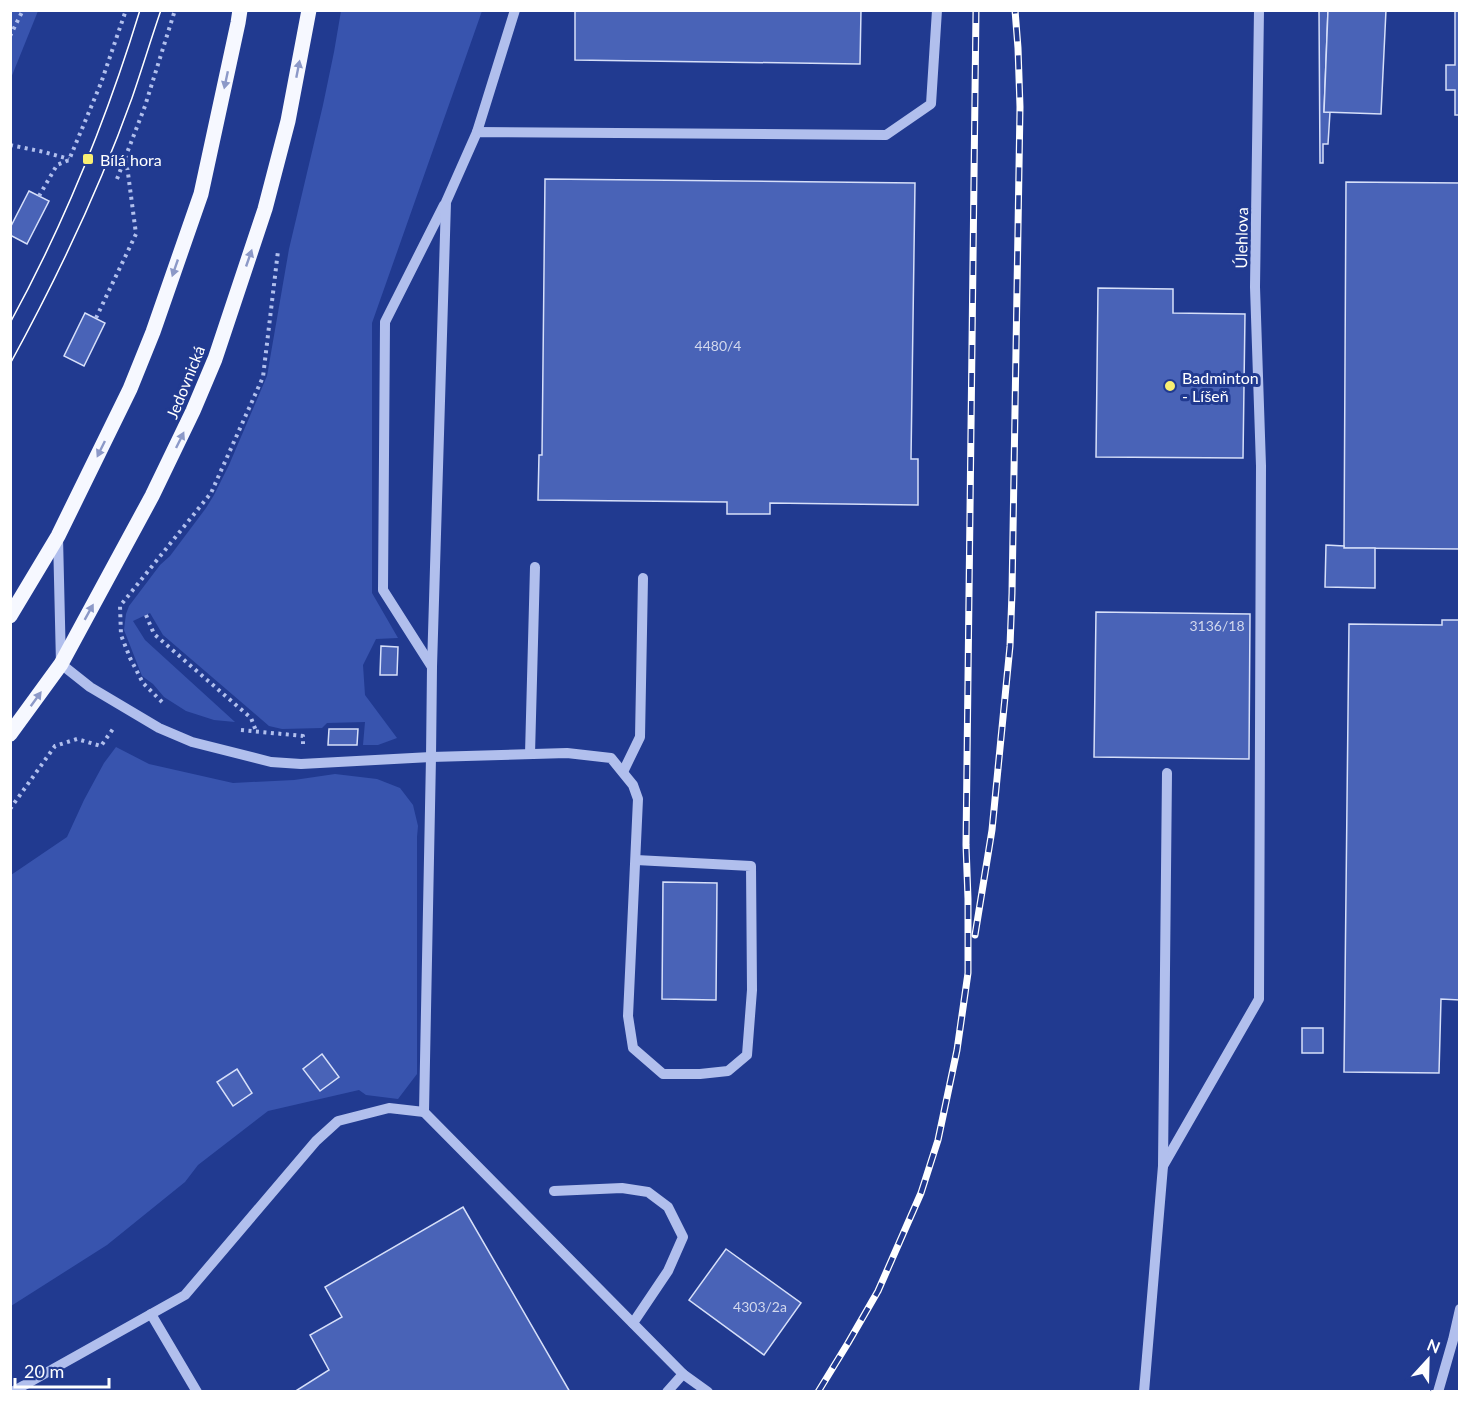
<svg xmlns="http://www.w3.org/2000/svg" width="1470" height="1402" viewBox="0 0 1470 1402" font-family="Lato,sans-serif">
  <rect width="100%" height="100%" fill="#213a90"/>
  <g fill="#3854ae">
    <path d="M11,10L38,11L11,78L10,11Z"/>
    <path d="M341,11H482L372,323V593L398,638L376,639L363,665L365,695L397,738L378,745H363L365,722L327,723L322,728L282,729L269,726L163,635L150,613L133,621L145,640L235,722L214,720L186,711L164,697L153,684L142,676L124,630L126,614L129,606L160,565L170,556L206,508L214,495L229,465L267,376L289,249L323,105L334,52Z"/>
    <path d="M116,747L149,764L233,783L294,780L335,774L377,779L400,788L413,805L418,826L417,837V1074L398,1099L366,1095L359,1090L268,1111L198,1165L185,1182L107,1245L11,1306V875L67,837L84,800L104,763Z"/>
  </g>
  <g fill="#4963b7" stroke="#d6dff9" stroke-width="1.5">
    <path d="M575,10H861L860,64L575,60Z"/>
    <path d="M1319,10H1328L1324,112H1330L1328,144H1323V163H1320Z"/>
    <path d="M1328,10H1386L1381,114L1324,112Z"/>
    <path d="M1455,10H1460V115H1455V90H1446V65H1455Z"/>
    <path d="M545,179L915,183L911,459H918V505L770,503V514H727V502L538,500L539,455H542Z"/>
    <path d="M1346,182L1460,183V549L1344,548Z"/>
    <path d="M29,191L49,201L27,244L10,235V228Z"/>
    <path d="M1098,288L1173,289V313L1245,314L1243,458L1096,457Z"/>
    <path d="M85,313L105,323L84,366L64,356Z"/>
    <path d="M1326,545L1344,546V548H1375V588L1325,587Z"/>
    <path d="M1096,612L1250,614L1249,759L1094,757Z"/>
    <path d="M1442,620H1460V1000L1441,999L1439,1073L1344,1072L1349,624L1442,625Z"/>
    <path d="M381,646L398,647L397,675H380Z"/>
    <path d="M329,729H358L357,745H328Z"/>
    <path d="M663,882L717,883L716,1000L662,999Z"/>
    <rect x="1302" y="1028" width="21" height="25"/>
    <path d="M322,1054L339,1077L320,1091L303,1069Z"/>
    <path d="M237,1069L252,1093L233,1106L217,1082Z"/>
    <path d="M463,1207L570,1392H294L329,1370L310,1335L342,1317L325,1287Z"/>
    <path d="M726,1249L801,1303L764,1355L689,1300Z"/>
  </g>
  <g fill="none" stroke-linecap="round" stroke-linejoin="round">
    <g stroke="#b1bfed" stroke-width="4" stroke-dasharray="3 4.5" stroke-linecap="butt">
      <path d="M10,36L23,10"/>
      <path d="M10,145L44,152L69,159"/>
      <path d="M117,179L145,106L175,10"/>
      <path d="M39,196L57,165L69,160L101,83L126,10"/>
      <path d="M96,318L136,234L126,158"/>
      <path d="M146,615L154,634L251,718L256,731"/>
      <path d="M162,702L143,683L130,658L121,635L120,606L211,493L263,377L278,251"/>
      <path d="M241,730L303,736V744"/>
      <path d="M10,809L55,746L77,739L101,746L115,726"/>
    </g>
    <g stroke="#b1bfed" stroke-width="10">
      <path d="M477,132L515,10"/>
      <path d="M58,537L61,664L90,687L159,728L192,742L271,762L301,764L431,757L567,753L611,758L633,785L638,799L628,1016L633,1048L663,1074H700L728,1071L747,1055L752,990L751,866L636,860"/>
      <path d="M432,667L383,590L385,322L444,205"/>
      <path d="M530,754L535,567"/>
      <path d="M623,772L640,737L643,578"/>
      <path d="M1163,1166L1259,999L1261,466L1255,287L1259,10"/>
      <path d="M554,1191L622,1188L648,1192L668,1207L683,1237L668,1271L633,1323"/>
      <path d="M151,1314L197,1392"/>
      <path d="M12,1392L185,1295L316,1141L338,1121L389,1108L424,1112"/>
      <path d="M667,1392L683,1374"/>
      <path d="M708,1392L683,1374L424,1112L431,757L432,667L446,202L477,132L886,135L931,104L937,10"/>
      <path d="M1144,1392L1163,1166L1167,773"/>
      <path d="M1438,1392L1453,1340L1460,1309"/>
    </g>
    <g stroke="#f6f8ff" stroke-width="15">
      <path d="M10,616L58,536L130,389L153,332L201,194L238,23L240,10"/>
      <path d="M10,734L61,664L152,496L193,411L215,359L265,209L288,121L309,10"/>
    </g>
    <g stroke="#fff" stroke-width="1.5">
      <path d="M10,323C64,224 107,118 140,10"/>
      <path d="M10,364C57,278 99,190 132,98C142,69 151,39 161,10"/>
    </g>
    <defs>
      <g id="rail">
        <path d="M975,935L992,830L1010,646L1012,593L1020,107L1018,48L1015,10"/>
        <path d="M818,1392L848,1343L878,1291L921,1193L938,1140L957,1050L968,973V899L966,845L976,10"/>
      </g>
    </defs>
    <use href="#rail" stroke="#fff" stroke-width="7"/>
    <use href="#rail" stroke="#213a90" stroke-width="4.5" stroke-dasharray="14" stroke-linecap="butt"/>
  </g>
  <defs><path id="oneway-solid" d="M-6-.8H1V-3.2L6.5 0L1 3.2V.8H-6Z" transform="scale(1.5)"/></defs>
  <g fill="#8c99c8">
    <use href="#oneway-solid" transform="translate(298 69) rotate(-79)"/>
    <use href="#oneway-solid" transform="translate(226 80) rotate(102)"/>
    <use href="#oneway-solid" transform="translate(249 258) rotate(-71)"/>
    <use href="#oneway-solid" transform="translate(175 268) rotate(109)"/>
    <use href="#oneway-solid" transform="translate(180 440) rotate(-64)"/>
    <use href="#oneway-solid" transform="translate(101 449) rotate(116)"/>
    <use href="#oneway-solid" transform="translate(89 612) rotate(-61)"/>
    <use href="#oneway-solid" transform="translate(36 699) rotate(-54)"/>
  </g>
  <g fill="#f9ef72" stroke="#213a90" stroke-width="2">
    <rect x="82" y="153" width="12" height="12" rx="3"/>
    <circle cx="1170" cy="386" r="6"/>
  </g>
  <g text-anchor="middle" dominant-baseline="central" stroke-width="6" stroke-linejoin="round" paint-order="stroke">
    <g font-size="14" fill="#d2d8ed">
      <text x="718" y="345">4480/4</text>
      <text x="1217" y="625">3136/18</text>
      <text x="760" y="1306">4303/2a</text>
    </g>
    <g font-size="16" fill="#fff" stroke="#213a90" text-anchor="start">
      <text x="100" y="159">Bílá hora</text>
      <text x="1182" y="377">Badminton<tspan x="1182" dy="18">- Líšeň</tspan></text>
    </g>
    <g font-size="16" fill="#fff" stroke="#213a90">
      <text transform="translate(1241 238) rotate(-89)">Úlehlova</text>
      <text transform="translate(185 382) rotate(-68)">Jedovnická</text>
    </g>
  </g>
  <rect width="1470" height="1402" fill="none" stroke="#ffffff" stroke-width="24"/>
  <g transform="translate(1428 1360) rotate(22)" stroke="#213a90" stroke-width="4.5" paint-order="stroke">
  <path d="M0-4.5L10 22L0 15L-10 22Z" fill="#ffffff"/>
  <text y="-9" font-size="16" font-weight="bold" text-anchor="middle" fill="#ffffff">N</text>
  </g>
  <path d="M15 1378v9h94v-9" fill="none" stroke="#ffffff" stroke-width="3"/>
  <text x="24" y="1378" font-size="18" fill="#ffffff" stroke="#213a90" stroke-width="4.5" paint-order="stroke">20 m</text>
</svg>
